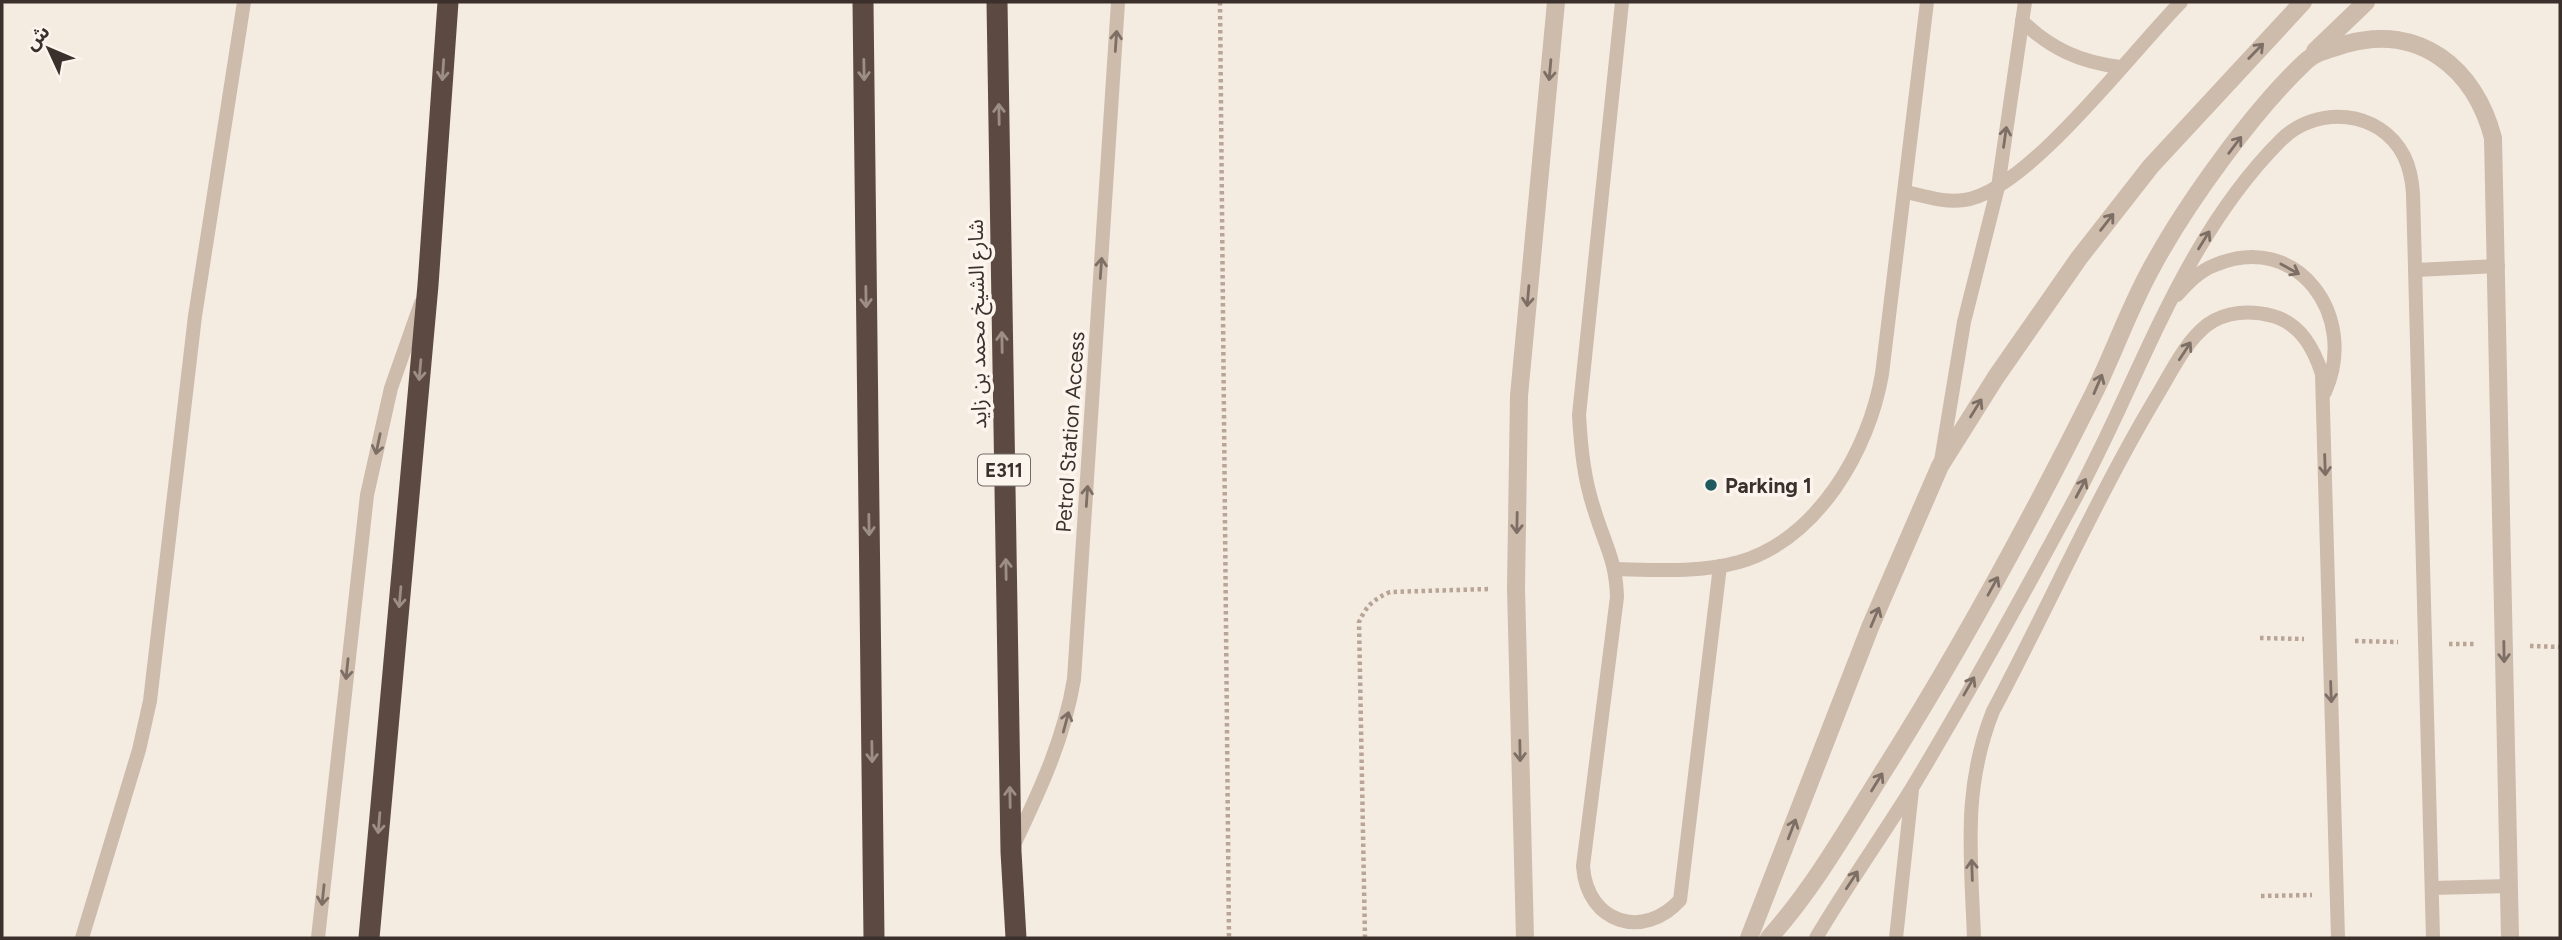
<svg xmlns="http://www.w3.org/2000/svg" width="2562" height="940" viewBox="0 0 2562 940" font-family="Figtree,'Noto Sans Arabic',sans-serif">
  <rect width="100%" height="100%" fill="#f4ebe1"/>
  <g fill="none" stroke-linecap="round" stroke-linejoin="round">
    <g stroke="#b9a596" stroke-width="4.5" stroke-dasharray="3.5 3.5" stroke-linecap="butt">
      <path d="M1220,2L1229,938"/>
      <path d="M2260,638L2304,639"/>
      <path d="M2355,641L2398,642"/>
      <path d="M2449,644H2475"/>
      <path d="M2530,646L2560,647"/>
      <path d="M2261,896L2312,895"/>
      <path d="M1365,938L1359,622C1366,606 1374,599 1390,592L1489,589"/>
    </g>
    <g stroke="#cdbbac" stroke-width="14">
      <path d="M1622,2L1579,415C1581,449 1584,480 1595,512C1605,545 1616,560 1617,597L1583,866C1587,924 1644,940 1680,900L1720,566"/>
      <path d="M2022,21C2051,49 2080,62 2120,67"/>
      <path d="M1906,192C1924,196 1945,203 1964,200C2026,193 2134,49 2181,2"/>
      <path d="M2416,270L2498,266"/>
      <path d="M2177,295C2188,283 2199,271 2215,265C2298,230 2359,317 2325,392"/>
      <path d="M1941,461L1964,322L1998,187L2025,2"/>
      <path d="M1616,569C1656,570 1700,573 1739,562C1818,539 1869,450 1882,374L1927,2"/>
      <path d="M1013,847C1039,792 1064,740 1074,679L1118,2"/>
      <path d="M2432,888L2510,886"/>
      <path d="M82,938L139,750L150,701L195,316L244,2"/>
      <path d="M318,938L367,495L391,388L421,303"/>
      <path d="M1816,938C1846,887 1881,838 1912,788C1967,696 2020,601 2071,506C2139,383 2179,242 2281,140C2316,105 2380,109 2404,156C2410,168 2412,180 2413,193L2433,938"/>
      <path d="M1896,938L1912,790"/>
      <path d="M1974,938C1971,856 1962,789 1993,711C2048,608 2095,500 2155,399C2170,375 2184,343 2207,325C2226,311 2251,310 2273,316C2301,324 2314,349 2322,374L2338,938"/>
    </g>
    <g stroke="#cdbbac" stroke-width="18">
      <path d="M2315,51L2366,2"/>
      <path d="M1525,938L1516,588L1519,396L1556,2"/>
      <path d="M1749,938L1871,625L1940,466L1996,377L2079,258L2151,166L2303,2"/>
      <path d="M1769,938C1813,889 1846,831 1881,775C1959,652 2028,525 2093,395C2114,353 2129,308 2152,267C2186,204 2253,111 2305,62C2315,52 2333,48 2346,44C2420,23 2475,69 2493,138L2510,938"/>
    </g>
    <g stroke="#5c4a42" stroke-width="21">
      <path d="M863,2L874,938"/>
      <path d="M997,2L1011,852L1016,938"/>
      <path d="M369,938L428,285L448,2"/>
    </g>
  </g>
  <defs><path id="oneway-shaft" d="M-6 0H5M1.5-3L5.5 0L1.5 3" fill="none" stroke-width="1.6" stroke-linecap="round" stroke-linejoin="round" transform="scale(1.75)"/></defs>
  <g stroke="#7d6f65">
    <use href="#oneway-shaft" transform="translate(1116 41) rotate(-86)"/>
    <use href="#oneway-shaft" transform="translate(2256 51) rotate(-46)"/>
    <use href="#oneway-shaft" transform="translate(1550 70) rotate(95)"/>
    <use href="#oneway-shaft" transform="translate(2005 137) rotate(-82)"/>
    <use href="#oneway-shaft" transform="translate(2235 145) rotate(-53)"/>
    <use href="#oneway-shaft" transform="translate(2107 222) rotate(-52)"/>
    <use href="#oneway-shaft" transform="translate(2204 240) rotate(-58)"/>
    <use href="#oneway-shaft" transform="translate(1101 268) rotate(-86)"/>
    <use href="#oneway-shaft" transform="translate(2290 269) rotate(29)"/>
    <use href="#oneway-shaft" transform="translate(1528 296) rotate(95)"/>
    <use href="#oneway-shaft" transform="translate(2185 351) rotate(-57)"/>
    <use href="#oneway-shaft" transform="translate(2098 384) rotate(-67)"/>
    <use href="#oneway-shaft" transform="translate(1976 408) rotate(-58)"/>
    <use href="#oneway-shaft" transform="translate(378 444) rotate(102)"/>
    <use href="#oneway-shaft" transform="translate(2325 465) rotate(88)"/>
    <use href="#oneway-shaft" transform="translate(2081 488) rotate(-62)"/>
    <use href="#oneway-shaft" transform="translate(1087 496) rotate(-86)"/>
    <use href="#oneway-shaft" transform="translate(1517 523) rotate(91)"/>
    <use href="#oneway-shaft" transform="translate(1993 586) rotate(-61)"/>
    <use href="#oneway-shaft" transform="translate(1875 617) rotate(-67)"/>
    <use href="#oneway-shaft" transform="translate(2504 652) rotate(89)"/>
    <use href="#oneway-shaft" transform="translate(347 669) rotate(96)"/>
    <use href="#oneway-shaft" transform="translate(1969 686) rotate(-60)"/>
    <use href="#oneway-shaft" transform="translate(2331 692) rotate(88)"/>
    <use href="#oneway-shaft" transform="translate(1066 722) rotate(-75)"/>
    <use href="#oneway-shaft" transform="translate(1520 751) rotate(89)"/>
    <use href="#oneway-shaft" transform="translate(1877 782) rotate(-58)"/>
    <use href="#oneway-shaft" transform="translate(1792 829) rotate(-69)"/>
    <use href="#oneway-shaft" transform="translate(1972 870) rotate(-92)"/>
    <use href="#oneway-shaft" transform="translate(1852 880) rotate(-57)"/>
    <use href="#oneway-shaft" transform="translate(323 895) rotate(96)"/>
  </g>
  <g stroke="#9c8e87">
    <use href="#oneway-shaft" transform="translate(443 70) rotate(94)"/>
    <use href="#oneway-shaft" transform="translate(864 70) rotate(89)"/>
    <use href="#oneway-shaft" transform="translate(999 114) rotate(-91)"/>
    <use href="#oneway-shaft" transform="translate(866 297) rotate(89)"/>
    <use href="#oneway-shaft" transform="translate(1002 342) rotate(-91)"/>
    <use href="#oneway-shaft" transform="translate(420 370) rotate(95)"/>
    <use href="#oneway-shaft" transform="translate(869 525) rotate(89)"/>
    <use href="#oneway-shaft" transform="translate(1006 569) rotate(-91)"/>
    <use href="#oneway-shaft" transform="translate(400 597) rotate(95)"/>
    <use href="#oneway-shaft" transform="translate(872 752) rotate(89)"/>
    <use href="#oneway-shaft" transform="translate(1010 797) rotate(-91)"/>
    <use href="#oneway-shaft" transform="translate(379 823) rotate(95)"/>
  </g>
  <circle fill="#1f5a5e" stroke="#fbf5ee" stroke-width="2.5" cx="1711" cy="485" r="7"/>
  <g text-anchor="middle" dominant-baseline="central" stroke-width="7" stroke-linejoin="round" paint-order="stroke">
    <rect fill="#fbf5ee" stroke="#756b66" stroke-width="2" x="978" y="454.5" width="52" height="31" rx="5"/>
    <g font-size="19" font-weight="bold" fill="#3b302b">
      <text x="1004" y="470">E311</text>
    </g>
    <g font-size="21" fill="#3b302b" stroke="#fbf5ee">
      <text transform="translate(977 324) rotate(-91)">شارع الشيخ محمد بن زايد</text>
      <text transform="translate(1070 432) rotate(-86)">Petrol Station Access</text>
    </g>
    <g font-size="21" font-weight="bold" fill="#3b302b" stroke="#fbf5ee" text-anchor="start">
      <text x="1725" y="485">Parking 1</text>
    </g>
  </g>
  <rect width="2562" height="940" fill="none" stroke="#3b302b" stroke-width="7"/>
  <g transform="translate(49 49) rotate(314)" stroke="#fbf5ee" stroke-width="5" paint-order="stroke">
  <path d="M0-5L12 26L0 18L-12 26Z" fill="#3b302b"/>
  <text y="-10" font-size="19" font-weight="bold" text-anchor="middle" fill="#3b302b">ش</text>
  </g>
</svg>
